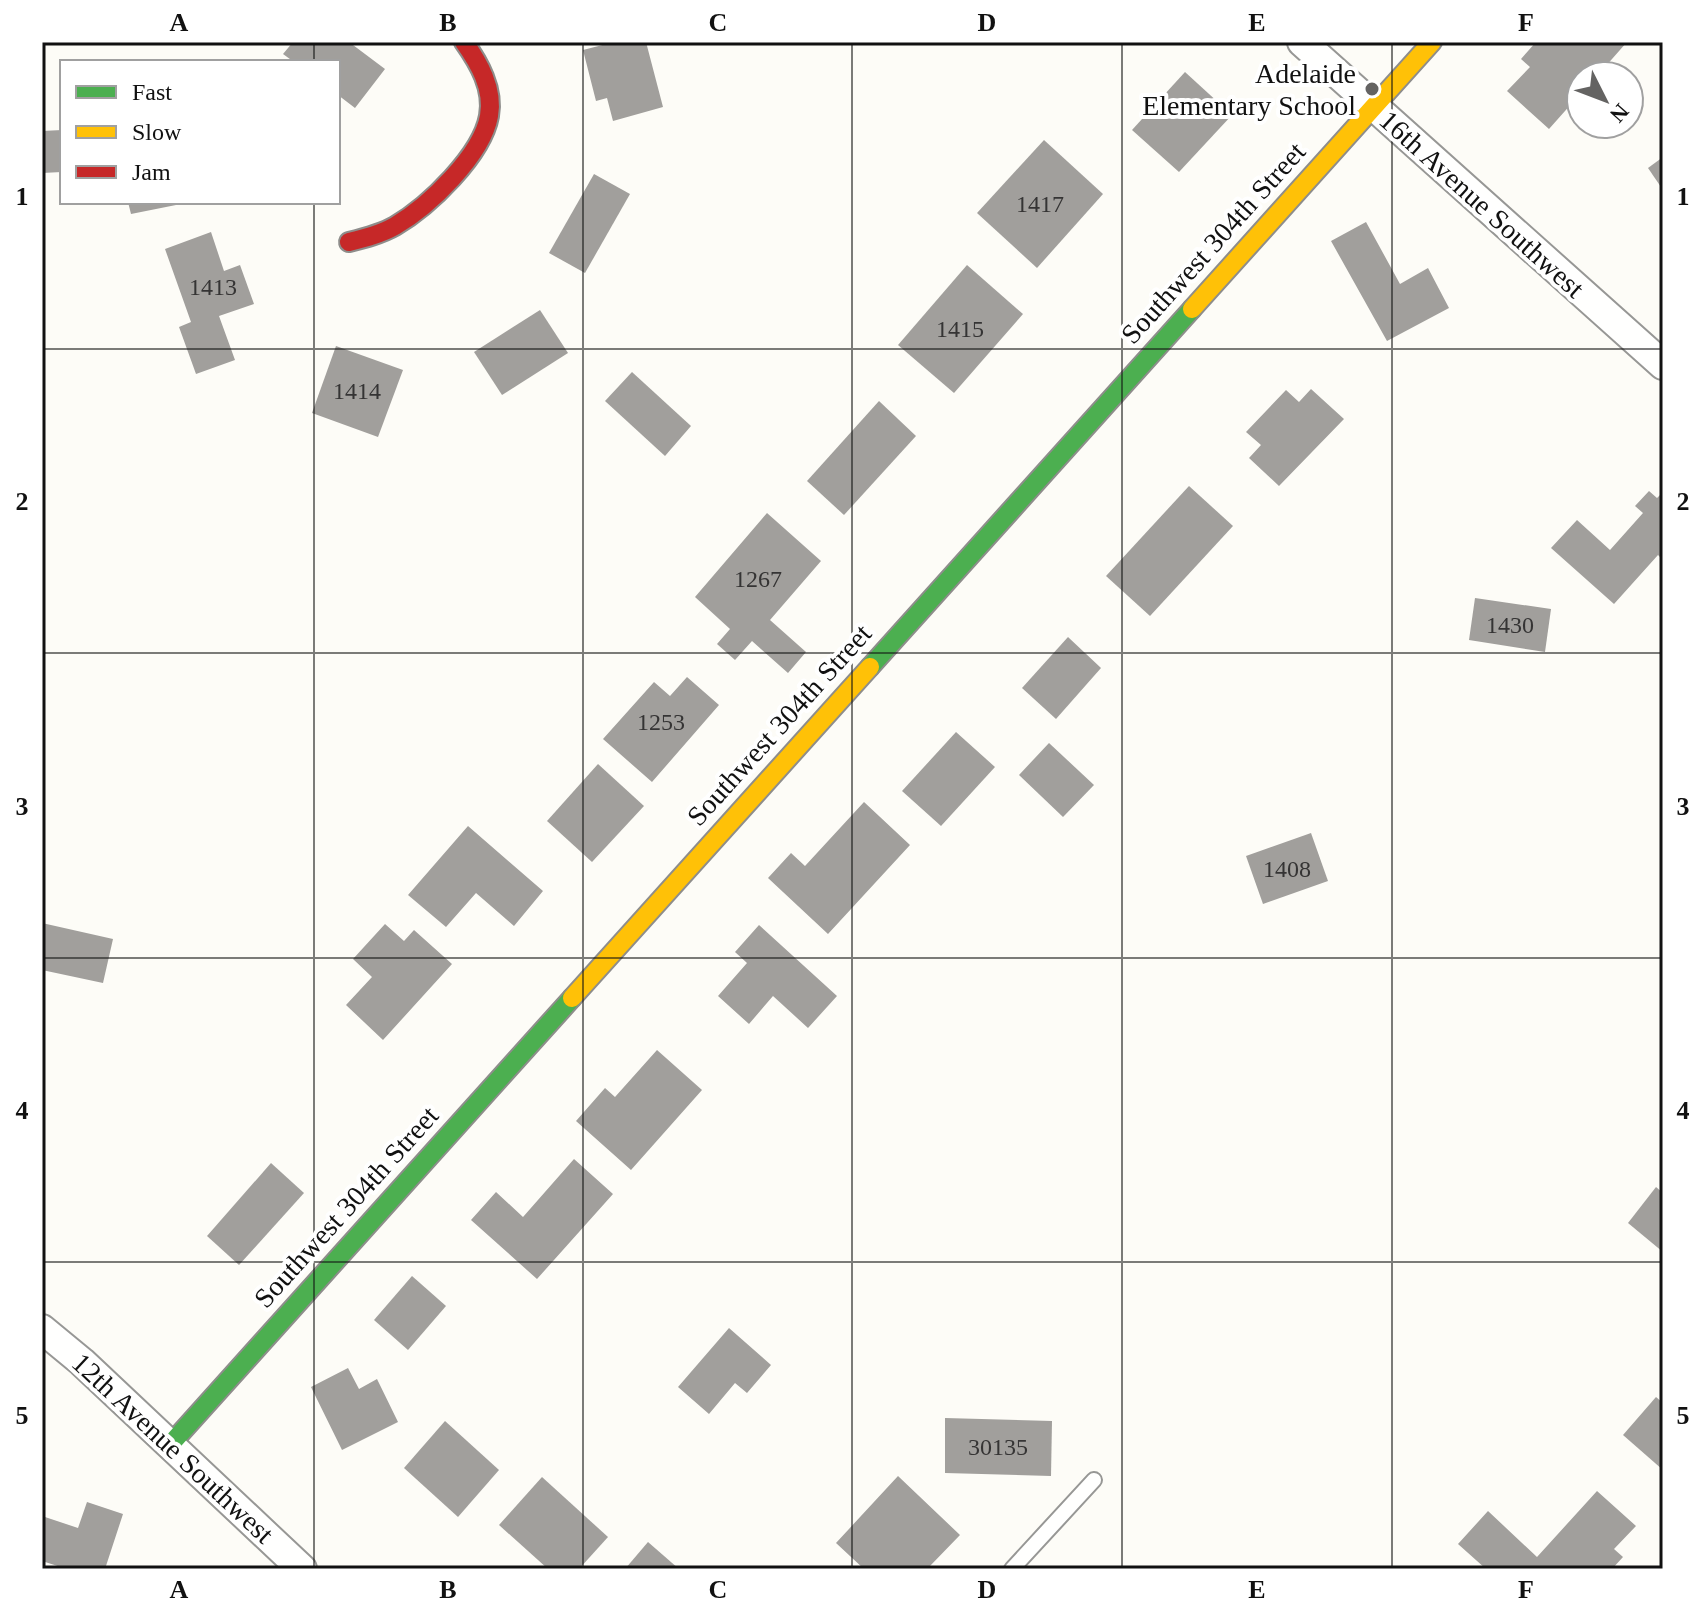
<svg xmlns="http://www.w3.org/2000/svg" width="1705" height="1611" viewBox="0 0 1705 1611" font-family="Georgia,serif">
  <rect width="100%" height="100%" fill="#fdfcf7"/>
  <g fill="#a19f9c">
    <path d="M293,42H349L385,69L355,108L338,95V62H294L283,54Z"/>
    <path d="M614,42H646L663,107L613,121L607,98L596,101L583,50Z"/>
    <path d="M1536,42H1627L1597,76H1581V93L1549,129L1507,91L1530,67L1521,59Z"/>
    <path d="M1185,72L1232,115L1179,172L1132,130Z"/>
    <path d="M62,130V172L42,173V131Z"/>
    <path d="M1044,140L1103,194L1037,268L977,213Z"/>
    <path d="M1663,157V190L1648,168Z"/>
    <path d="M594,174L630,194L585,273L549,253Z"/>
    <path d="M128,202H186V203L131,214Z"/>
    <path d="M1366,222L1400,284L1428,268L1449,308L1387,341L1331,241Z"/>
    <path d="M211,232L224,271L240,265L254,304L219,316L235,360L196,374L179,327L191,322L165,249Z"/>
    <path d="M967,265L1023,314L954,393L898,345Z"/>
    <path d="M540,310L568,353L502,395L474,352Z"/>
    <path d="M336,346L403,370L378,437L312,413Z"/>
    <path d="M632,372L691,426L665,456L605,401Z"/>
    <path d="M1311,389L1344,419L1279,486L1249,458L1261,445L1246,432L1286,390L1299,402Z"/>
    <path d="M879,401L916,436L844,515L807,481Z"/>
    <path d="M1189,486L1233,526L1150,616L1106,576Z"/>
    <path d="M1649,491L1657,498L1663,492V560L1658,555L1614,604L1551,548L1577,520L1610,550L1643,513L1635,506Z"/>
    <path d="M767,513L821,561L770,620L806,652L788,673L752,641L735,660L717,644L730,629L695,597Z"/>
    <path d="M1475,598L1551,609L1545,652L1469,640Z"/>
    <path d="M1068,637L1101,668L1056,719L1022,688Z"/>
    <path d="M687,677L719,705L652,782L603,739L654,682L670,696Z"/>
    <path d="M956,732L995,767L941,826L902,791Z"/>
    <path d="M1049,743L1094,785L1063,817L1019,775Z"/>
    <path d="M598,764L644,806L592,862L547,821Z"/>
    <path d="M864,802L910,845L828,934L768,878L791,853L805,866Z"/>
    <path d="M468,826L543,891L514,926L476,893L446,927L408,895Z"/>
    <path d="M1311,833L1328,881L1263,904L1246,856Z"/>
    <path d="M42,923L113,939L103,983L42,970Z"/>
    <path d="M385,924L404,941L414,930L452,964L383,1040L346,1005L372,977L353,959Z"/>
    <path d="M759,925L837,996L808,1028L773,996L749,1024L718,996L747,963L735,952Z"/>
    <path d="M657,1050L702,1090L631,1170L576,1121L605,1088L615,1097Z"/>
    <path d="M574,1159L613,1194L537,1279L471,1220L496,1192L523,1217Z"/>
    <path d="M271,1163L304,1193L239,1265L207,1236Z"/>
    <path d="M1656,1187L1663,1193V1252L1628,1223Z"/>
    <path d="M412,1276L446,1306L408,1350L374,1320Z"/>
    <path d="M729,1328L771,1365L747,1393L735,1383L709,1414L678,1387Z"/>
    <path d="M348,1368L359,1389L377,1379L398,1422L342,1450L311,1387Z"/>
    <path d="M1656,1397L1663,1403V1470L1623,1435Z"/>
    <path d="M945,1418L1052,1421L1051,1476L945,1473Z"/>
    <path d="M445,1421L499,1470L458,1517L404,1468Z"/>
    <path d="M898,1476L960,1535L930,1566L933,1569H864L836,1543Z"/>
    <path d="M542,1477L608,1537L579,1569H548L499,1525Z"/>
    <path d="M1597,1491L1636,1526L1614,1549L1623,1557L1612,1569H1486L1458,1544L1488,1511L1537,1557Z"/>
    <path d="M87,1502L123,1514L105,1569H67L42,1561V1516L78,1528Z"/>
    <path d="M648,1542L679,1569H625Z"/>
  </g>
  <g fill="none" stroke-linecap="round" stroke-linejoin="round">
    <defs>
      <path id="lane" d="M1012,1569L1094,1480"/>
      <g id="street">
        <path d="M1302,42L1663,365"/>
        <path d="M42,1329L82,1362L302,1569"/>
      </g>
      <g id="fast">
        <path d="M870,667L1192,309"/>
        <path d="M169,1446L572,998"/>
      </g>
      <g id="slow">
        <path d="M1192,309L1432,42"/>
        <path d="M572,998L870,667"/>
      </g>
      <path id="jam" d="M349,242C365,238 381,234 395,226C429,206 482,155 489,116C494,89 479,63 464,42"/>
    </defs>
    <use href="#lane" stroke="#979795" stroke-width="18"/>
    <use href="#street" stroke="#979795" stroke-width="32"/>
    <use href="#fast" stroke="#8e8d8b" stroke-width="22"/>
    <use href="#slow" stroke="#8e8d8b" stroke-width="22"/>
    <use href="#jam" stroke="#8e8d8b" stroke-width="22"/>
    <use href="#lane" stroke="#fffffe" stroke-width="14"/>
    <use href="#street" stroke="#fffffe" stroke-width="28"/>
    <use href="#fast" stroke="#4caf50" stroke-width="18"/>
    <use href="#slow" stroke="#ffc107" stroke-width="18"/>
    <use href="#jam" stroke="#c62828" stroke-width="18"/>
  </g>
  <path fill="none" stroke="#111" stroke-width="2" stroke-opacity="0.55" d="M314,42V62M583,42V1569M852,42V1569M1122,42V1569M1392,42V1569M314,202V1569M42,349H1663M42,653H1663M42,958H1663M42,1262H1663"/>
  <circle fill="#646362" stroke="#fff" stroke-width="3" cx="1372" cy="89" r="8"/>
  <g text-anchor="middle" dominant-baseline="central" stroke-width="8" stroke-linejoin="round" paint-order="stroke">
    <g font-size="24" fill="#353434">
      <text x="1040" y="204">1417</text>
      <text x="213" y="287">1413</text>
      <text x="960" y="329">1415</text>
      <text x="357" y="391">1414</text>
      <text x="758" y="579">1267</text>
      <text x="1510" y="625">1430</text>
      <text x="661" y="722">1253</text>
      <text x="1287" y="869">1408</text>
      <text x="998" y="1447">30135</text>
    </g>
    <g font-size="28" fill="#111" stroke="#fff" text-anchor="end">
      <text x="1356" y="73">Adelaide<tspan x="1356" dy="32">Elementary School</tspan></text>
    </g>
    <g font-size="28" fill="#111" stroke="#fff">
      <text transform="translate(1482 204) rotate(42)">16th Avenue Southwest</text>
      <text transform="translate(1213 243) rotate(-48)">Southwest 304th Street</text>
      <text transform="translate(779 725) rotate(-48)">Southwest 304th Street</text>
      <text transform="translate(346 1207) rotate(-48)">Southwest 304th Street</text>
      <text transform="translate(173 1448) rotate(43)">12th Avenue Southwest</text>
    </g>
  </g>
  <rect width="1705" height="1611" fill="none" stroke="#ffffff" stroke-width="88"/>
  <rect x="60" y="60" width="280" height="144" fill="#ffffff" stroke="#a0a0a0" stroke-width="2"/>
  <rect x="76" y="86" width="40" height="12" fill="#4caf50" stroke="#a0a0a0" stroke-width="2"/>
  <text x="132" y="100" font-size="24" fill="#111111">Fast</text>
  <rect x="76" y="126" width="40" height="12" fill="#ffc107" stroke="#a0a0a0" stroke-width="2"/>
  <text x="132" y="140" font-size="24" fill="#111111">Slow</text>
  <rect x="76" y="166" width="40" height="12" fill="#c62828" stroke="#a0a0a0" stroke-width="2"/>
  <text x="132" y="180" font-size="24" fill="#111111">Jam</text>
  <g transform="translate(1605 100) rotate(132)"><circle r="38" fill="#ffffff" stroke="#a0a0a0" stroke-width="2"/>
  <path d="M0-6L14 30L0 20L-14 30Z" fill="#646362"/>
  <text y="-12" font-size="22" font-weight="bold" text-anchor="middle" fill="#111111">N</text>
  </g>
  <rect x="44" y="44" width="1617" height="1523" fill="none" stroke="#111" stroke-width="3"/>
  <g font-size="26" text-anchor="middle" font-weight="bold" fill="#111">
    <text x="179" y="31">A</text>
    <text x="448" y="31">B</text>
    <text x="718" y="31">C</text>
    <text x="987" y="31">D</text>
    <text x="1257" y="31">E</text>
    <text x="1526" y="31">F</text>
    <text x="22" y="205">1</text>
    <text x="1683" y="205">1</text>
    <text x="22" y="510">2</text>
    <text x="1683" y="510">2</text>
    <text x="22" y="815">3</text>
    <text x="1683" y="815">3</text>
    <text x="22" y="1119">4</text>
    <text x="1683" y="1119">4</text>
    <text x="22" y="1424">5</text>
    <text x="1683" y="1424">5</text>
    <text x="179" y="1598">A</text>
    <text x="448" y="1598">B</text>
    <text x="718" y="1598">C</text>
    <text x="987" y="1598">D</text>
    <text x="1257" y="1598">E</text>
    <text x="1526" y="1598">F</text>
  </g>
</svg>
